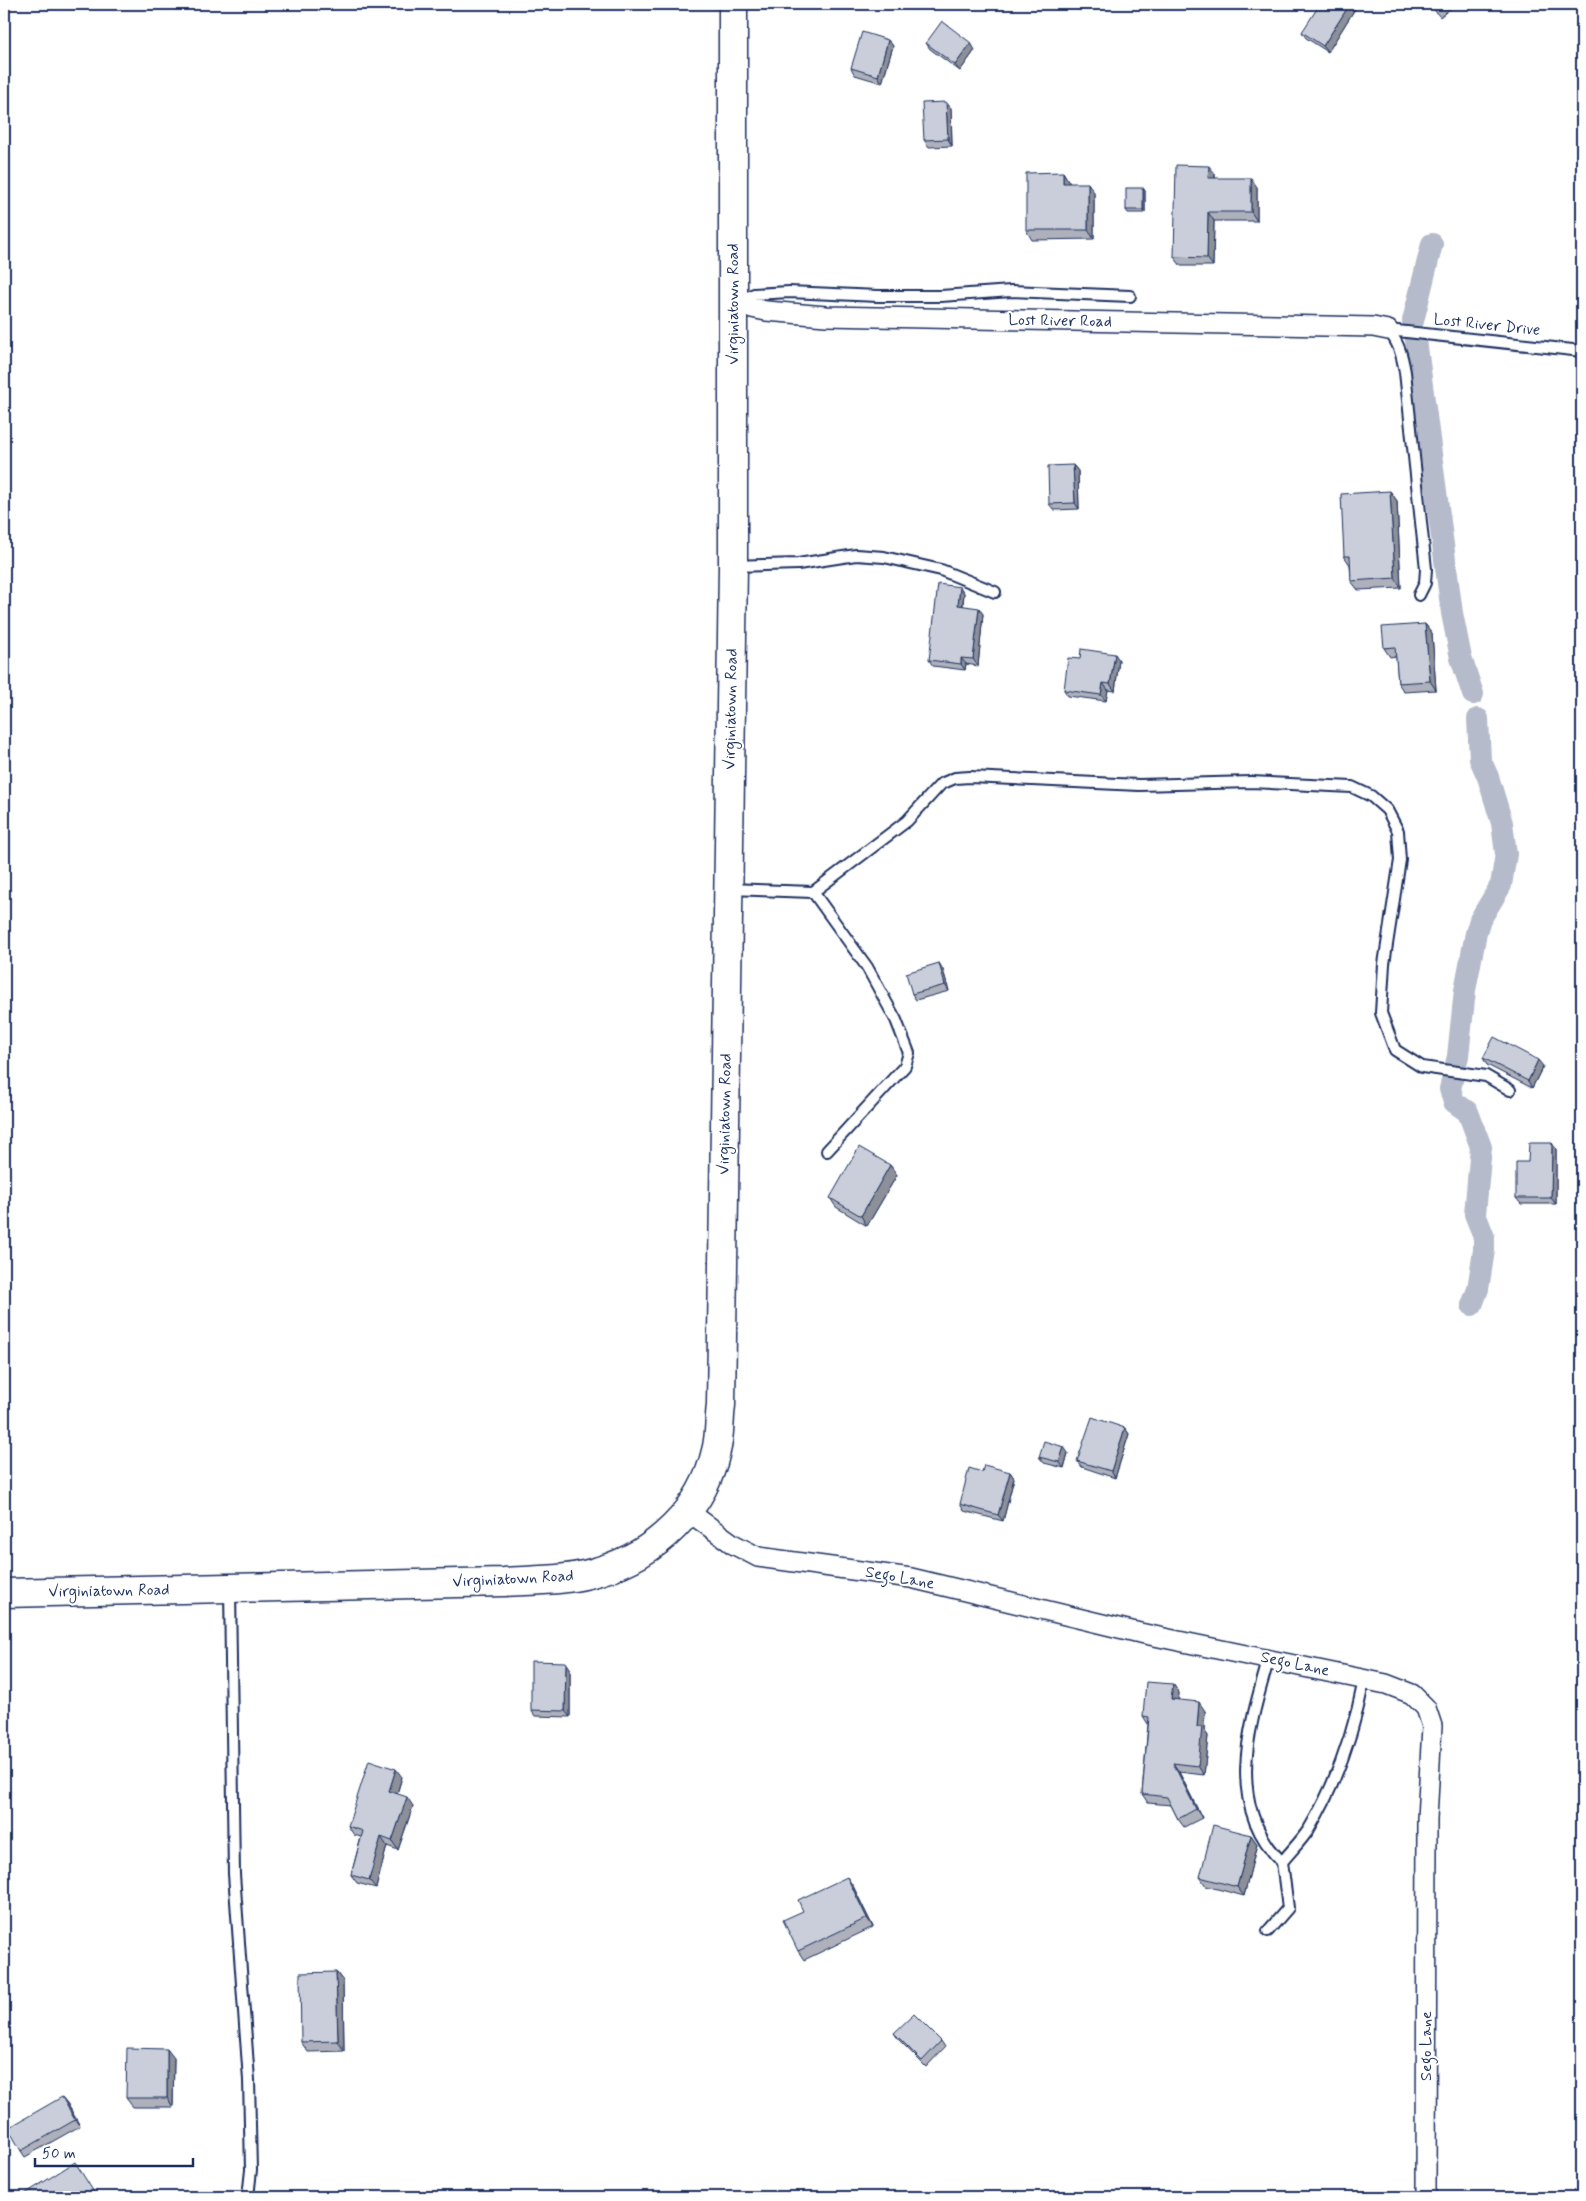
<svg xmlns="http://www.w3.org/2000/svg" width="1586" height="2201" viewBox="0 0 1586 2201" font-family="Mynerve,sans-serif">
  <rect width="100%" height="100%" fill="#fff"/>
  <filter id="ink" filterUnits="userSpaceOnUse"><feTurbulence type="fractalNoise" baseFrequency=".02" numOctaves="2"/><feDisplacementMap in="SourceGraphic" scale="10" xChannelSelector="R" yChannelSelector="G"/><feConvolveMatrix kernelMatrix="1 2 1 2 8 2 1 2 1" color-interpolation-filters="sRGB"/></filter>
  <g filter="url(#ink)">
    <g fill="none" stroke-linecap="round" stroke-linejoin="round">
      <g stroke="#b5bbca" stroke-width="22">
        <path d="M1413,321L1432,244"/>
        <path d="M1416,340L1452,613L1461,658L1473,694"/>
        <path d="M1472,1305L1478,1289L1484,1250V1237L1475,1214L1481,1147L1468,1112L1454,1102L1450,1089L1458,1056L1465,990L1476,933L1480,920L1501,885L1506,854L1502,823L1488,777L1480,759L1478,719"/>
      </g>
      <defs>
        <g id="lane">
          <path d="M736,303L754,294L789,292L878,296H941L1011,291L1130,296"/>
          <path d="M1388,330C1399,343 1402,355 1405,372L1426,569L1425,583L1419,595"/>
          <path d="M1388,330L1582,351"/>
          <path d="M734,566L798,564L856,555L884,557L941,570L995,592"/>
          <path d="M730,889L813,892L907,821L941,784L955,778L970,777L1139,785L1251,782L1352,787L1371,796L1387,810L1398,831L1400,860L1384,964L1381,1013L1395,1050L1422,1067L1486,1076L1510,1090"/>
          <path d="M813,892L867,967L896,1020L909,1053L905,1066L827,1151"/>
          <path d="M230,1589L234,1874L249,2080L251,2170L248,2197"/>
          <path d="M1269,1658C1249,1727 1224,1805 1282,1862"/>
          <path d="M1268,1931L1288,1908L1282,1862C1291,1851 1301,1841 1309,1829C1336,1784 1354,1731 1364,1680"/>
        </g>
        <g id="street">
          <path d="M733,304L766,311L826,316L1373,327L1388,330"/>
          <path d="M689,1512L733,1544L758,1557L911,1578L1140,1633L1386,1684L1412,1694L1426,1708L1432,1726L1427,1819L1426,2197"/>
        </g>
        <path id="secondary" d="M4,1593L504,1582C535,1580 569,1581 599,1571C656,1554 703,1510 716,1451C720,1437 719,1420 721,1405L733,566V4"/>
      </defs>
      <use href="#lane" stroke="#1b2f5e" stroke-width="14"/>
      <use href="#street" stroke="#1b2f5e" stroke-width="22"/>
      <use href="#secondary" stroke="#1b2f5e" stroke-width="31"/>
      <use href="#lane" stroke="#fff" stroke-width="10"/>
      <use href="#street" stroke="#fff" stroke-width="19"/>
      <use href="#secondary" stroke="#fff" stroke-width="28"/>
    </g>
    <g fill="#aeb1bb" stroke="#1b2f5e">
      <path d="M1358,4L1328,52L1306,38L1302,32Z"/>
      <path d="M1429,4H1456L1440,17Z"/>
      <path d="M888,40L893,46L882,83L855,75L851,68Z"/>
      <path d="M926,43L975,50L960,71L930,49Z"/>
      <path d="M951,108L952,146L929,147L924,140Z"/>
      <path d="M1063,172L1069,182V183L1094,192V239L1032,240L1026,230Z"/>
      <path d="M1215,174V178L1257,187V221H1214L1213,266H1181L1174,257Z"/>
      <path d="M1143,188L1145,191V213H1128L1126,210Z"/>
      <path d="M1073,465L1078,471L1079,509L1054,510L1049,504Z"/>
      <path d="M1390,491L1397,501L1401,588L1358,590L1351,581L1350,565L1344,556Z"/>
      <path d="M960,587L964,593L963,606L983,614L978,666L966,664L965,670L933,666L929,660Z"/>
      <path d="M1425,624L1432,633L1436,690L1404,692L1398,683L1396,656L1390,657L1384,648Z"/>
      <path d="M1080,659L1119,660L1115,691L1108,690L1106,701L1068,696L1064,690Z"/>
      <path d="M939,963L943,970L949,991L916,1000L912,994Z"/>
      <path d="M1483,1058L1543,1066L1532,1088L1487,1065Z"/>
      <path d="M1556,1149V1204H1521L1516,1198L1528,1162Z"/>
      <path d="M890,1165L897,1175L867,1226L836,1207L830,1198Z"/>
      <path d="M1125,1428L1129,1434L1115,1478L1082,1467L1077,1461Z"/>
      <path d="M1068,1453L1064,1468L1044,1463L1039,1457Z"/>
      <path d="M1010,1472L1014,1478L1003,1521L964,1511L960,1504Z"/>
      <path d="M570,1668V1717L535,1716L531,1710Z"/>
      <path d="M1173,1684L1179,1693L1178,1700L1205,1711L1204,1730L1208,1736L1204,1775L1179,1772L1202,1818L1184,1827L1178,1819L1171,1805L1148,1803L1142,1794L1148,1724L1143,1716Z"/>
      <path d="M402,1777L397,1794L413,1806L398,1850L387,1846L376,1888L357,1883L351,1875L361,1837L354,1835L348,1826Z"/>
      <path d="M1251,1835L1257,1844L1244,1896L1206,1886L1200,1877Z"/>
      <path d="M853,1886L873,1927L804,1960L798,1951Z"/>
      <path d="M336,1972L343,1981L344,2051L308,2052L301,2042Z"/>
      <path d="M894,2033L941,2041L945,2047L926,2067L899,2040Z"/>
      <path d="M174,2058L173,2107H133L126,2098Z"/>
      <path d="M67,2103L80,2126L25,2157L21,2151Z"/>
    </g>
    <g fill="#8d9099" stroke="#1b2f5e">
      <path d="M1350,4H1358L1328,52L1323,46Z"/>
      <path d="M888,40L893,46L882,83L878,76Z"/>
      <path d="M971,43L975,50L960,71L955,65Z"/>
      <path d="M946,102L951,108L952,146L948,139Z"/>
      <path d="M1209,166L1215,174L1214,187L1208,178Z"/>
      <path d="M1063,172L1069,182V193L1063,183Z"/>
      <path d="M1251,178L1257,187V221L1251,212Z"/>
      <path d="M1088,183L1094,192V239L1088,230Z"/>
      <path d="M1143,188L1145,191V213L1143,210Z"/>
      <path d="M1208,212L1214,221L1213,266L1207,258Z"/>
      <path d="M1073,465L1078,471L1079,509L1075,503Z"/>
      <path d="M1390,491L1397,501L1401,588L1395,578Z"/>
      <path d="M960,587L964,593L962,611L958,605Z"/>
      <path d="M979,608L983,614L978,666L973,659Z"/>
      <path d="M1425,624L1432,633L1436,690L1430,681Z"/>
      <path d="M1115,654L1119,660L1115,691L1110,684Z"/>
      <path d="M961,658L966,664L965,670L961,664Z"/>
      <path d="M1103,683L1108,690L1106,701L1101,695Z"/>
      <path d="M939,963L943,970L949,991L945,985Z"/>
      <path d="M1538,1060L1543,1066L1532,1088L1528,1081Z"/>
      <path d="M1552,1143L1556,1149V1204L1551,1198Z"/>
      <path d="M890,1165L897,1175L867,1226L861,1216Z"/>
      <path d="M1125,1428L1129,1434L1115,1478L1111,1471Z"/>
      <path d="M1064,1447L1068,1453L1064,1468L1059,1462Z"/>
      <path d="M1010,1472L1014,1478L1003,1521L998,1515Z"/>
      <path d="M566,1662L570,1668V1717L565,1711Z"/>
      <path d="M1173,1684L1179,1693L1178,1708L1171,1699Z"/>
      <path d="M1199,1702L1205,1711L1204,1730L1208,1736L1204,1775L1198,1766L1197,1727Z"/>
      <path d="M1173,1763L1179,1772L1202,1818L1196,1809Z"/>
      <path d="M396,1769L402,1777L395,1800L389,1791Z"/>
      <path d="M407,1797L413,1806L398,1850L392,1841Z"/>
      <path d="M1251,1835L1257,1844L1244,1896L1237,1887Z"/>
      <path d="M381,1837L387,1846L376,1888L369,1880Z"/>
      <path d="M847,1877L853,1886L873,1927L867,1918Z"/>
      <path d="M336,1972L343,1981L344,2051L338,2041Z"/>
      <path d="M167,2049L174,2058L173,2107L167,2098Z"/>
      <path d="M62,2097L67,2103L80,2126L75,2120Z"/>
    </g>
    <g fill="#caceda" stroke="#1b2f5e">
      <path d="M1320,4H1350L1323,46L1302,32Z"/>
      <path d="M1431,4H1438L1434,8Z"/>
      <path d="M942,21L971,43L955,65L926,43Z"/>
      <path d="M862,32L888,40L878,76L851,68Z"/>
      <path d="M946,102L948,139L924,140L922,103Z"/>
      <path d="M1176,165L1209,166L1208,178H1251V212H1208L1207,258L1174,257Z"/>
      <path d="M1063,172V183H1088V230H1026V173Z"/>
      <rect x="1126" y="188" width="17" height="22"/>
      <path d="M1073,465L1075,503L1049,504L1048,466Z"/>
      <path d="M1390,491L1395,578L1351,581L1350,556H1344L1341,494Z"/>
      <path d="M938,584L960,587L958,605L979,608L973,659L961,658V664L929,660Z"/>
      <path d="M1425,624L1430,681L1398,683L1395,647L1384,648L1382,627Z"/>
      <path d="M1081,649L1115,654L1110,684L1103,683L1101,695L1064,690L1068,658L1080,659Z"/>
      <path d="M939,963L945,985L912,994L906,973Z"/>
      <path d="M1494,1037L1538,1060L1528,1081L1483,1058Z"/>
      <path d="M1529,1143H1552L1551,1198H1516V1162H1528Z"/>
      <path d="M859,1147L890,1165L861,1216L830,1198Z"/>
      <path d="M1092,1417L1125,1428L1111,1471L1077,1461Z"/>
      <path d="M1044,1441L1064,1447L1059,1462L1039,1457Z"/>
      <path d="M984,1465L1010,1472L998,1515L960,1504L969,1468L982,1472Z"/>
      <path d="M531,1661L566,1662L565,1711L531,1710Z"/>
      <path d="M1146,1682L1173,1684L1171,1699L1199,1702L1197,1727H1202L1198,1766L1173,1763L1196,1809L1178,1819L1167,1797L1142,1794L1149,1717L1143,1716Z"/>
      <path d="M369,1760L396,1769L389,1791L407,1797L392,1841L381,1837L369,1880L351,1875L363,1831L348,1826Z"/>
      <path d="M1213,1825L1251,1835L1237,1887L1200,1877Z"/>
      <path d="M847,1877L867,1918L798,1951L783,1920L803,1911L798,1900Z"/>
      <path d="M336,1972L338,2041L301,2042L300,1973Z"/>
      <path d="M914,2014L941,2041L922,2061L894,2033Z"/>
      <path d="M127,2048L167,2049V2098H126Z"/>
      <path d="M62,2097L75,2120L21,2151L8,2128Z"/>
      <path d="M75,2162L97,2197H20Z"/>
    </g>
  </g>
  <g text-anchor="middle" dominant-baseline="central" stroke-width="4" stroke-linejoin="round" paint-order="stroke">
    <g font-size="16" fill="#1b2f5e" stroke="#fff">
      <text transform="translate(733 304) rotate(-90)">Virginiatown Road</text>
      <text transform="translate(1060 321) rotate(1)">Lost River Road</text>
      <text transform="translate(1487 325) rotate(6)">Lost River Drive</text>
      <text transform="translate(731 709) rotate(-89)">Virginiatown Road</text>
      <text transform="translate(725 1114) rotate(-89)">Virginiatown Road</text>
      <text transform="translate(900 1578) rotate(10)">Sego Lane</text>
      <text transform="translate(513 1579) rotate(-3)">Virginiatown Road</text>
      <text transform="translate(109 1591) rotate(-1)">Virginiatown Road</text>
      <text transform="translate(1295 1664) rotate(12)">Sego Lane</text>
      <text transform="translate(1426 2046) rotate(-90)">Sego Lane</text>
    </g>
  </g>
  <rect width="1586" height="2201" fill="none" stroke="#fff" stroke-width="20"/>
  <rect x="10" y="10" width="1566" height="2181" fill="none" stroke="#1b2f5e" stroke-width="2" filter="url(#ink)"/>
  <path d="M35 2158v8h158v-8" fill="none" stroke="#1b2f5e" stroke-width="2.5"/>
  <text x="42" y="2158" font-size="15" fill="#1b2f5e" stroke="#ffffff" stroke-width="4" paint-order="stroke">50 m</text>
</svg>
